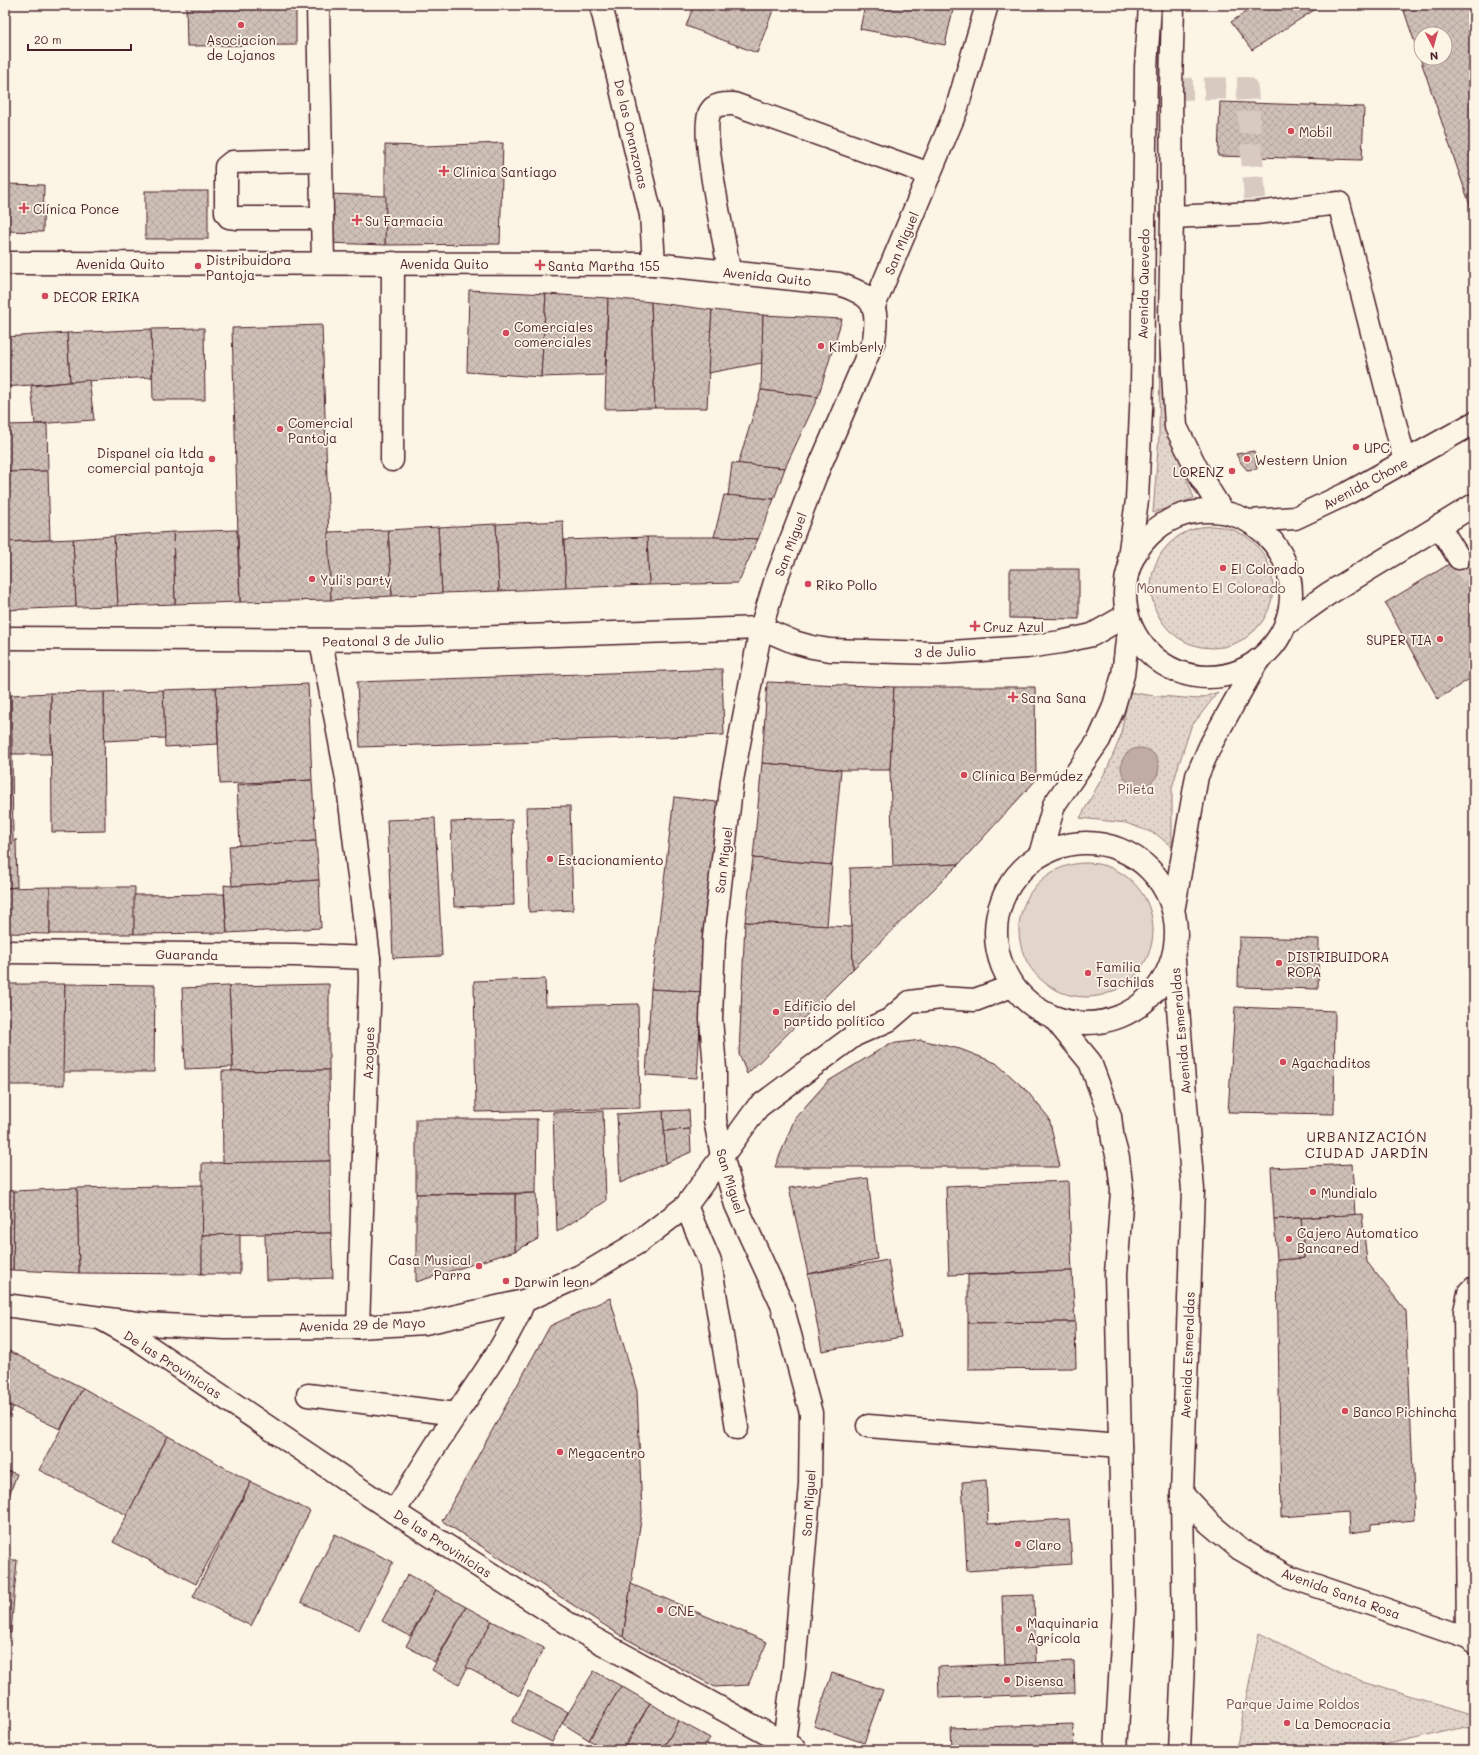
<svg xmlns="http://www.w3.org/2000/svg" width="1479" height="1755" viewBox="0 0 1479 1755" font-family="Mali,sans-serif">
  <defs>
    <pattern id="park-dots" width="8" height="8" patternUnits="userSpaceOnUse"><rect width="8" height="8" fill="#e2d5ca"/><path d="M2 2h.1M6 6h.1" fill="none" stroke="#c3b6ae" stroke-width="1.8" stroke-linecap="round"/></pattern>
    <pattern id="building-cross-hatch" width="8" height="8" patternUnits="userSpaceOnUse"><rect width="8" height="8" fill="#cfc0b7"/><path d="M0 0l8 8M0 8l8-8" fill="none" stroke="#b3a59e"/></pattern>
  </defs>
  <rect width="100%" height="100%" fill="#fcf5e5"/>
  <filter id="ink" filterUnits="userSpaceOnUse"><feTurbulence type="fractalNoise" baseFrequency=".025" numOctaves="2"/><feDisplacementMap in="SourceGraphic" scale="8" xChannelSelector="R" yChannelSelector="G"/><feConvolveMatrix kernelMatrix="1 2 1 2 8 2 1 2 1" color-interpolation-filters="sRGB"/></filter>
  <g filter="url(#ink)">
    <circle fill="#e2d5ca" stroke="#967a7a" cx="1086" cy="930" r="67"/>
    <g fill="url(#park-dots)" stroke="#967a7a">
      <path d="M1163,5L1168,430L1194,498L1153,513L1159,436Z"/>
      <circle cx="1212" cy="587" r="61"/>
      <path d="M1129,692L1147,695L1198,699L1218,692L1191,727L1179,764L1172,788V847L1156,834L1126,823L1080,818L1108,767L1120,738Z"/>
      <path d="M1259,1633L1343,1675L1474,1715V1724L1364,1750H1236Z"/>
    </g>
    <circle fill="#c0aca5" stroke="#917474" cx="1140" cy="767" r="19"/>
    <g fill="url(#building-cross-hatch)" stroke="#4a1f2b" fill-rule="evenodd">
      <path d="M186,5H296V45L187,46Z"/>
      <path d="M694,5H775L757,53L686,26Z"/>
      <path d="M865,5H954L945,45L860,29Z"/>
      <path d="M1256,5H1322L1252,50L1231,22Z"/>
      <path d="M1402,5H1474V217ZM1421,34H1445V58H1421Z"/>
      <path d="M1220,102L1364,107L1362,160L1218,156Z"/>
      <path d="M503,143L500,244L385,245V145L425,146Z"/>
      <path d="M5,184L44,185L43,232L5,231Z"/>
      <rect x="145" y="191" width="63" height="48"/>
      <path d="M329,194L386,196L385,245L327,243Z"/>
      <path d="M469,290L546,294L541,377L467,372Z"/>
      <path d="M546,294L608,298L605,375L541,377Z"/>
      <path d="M608,298L651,302L655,408L605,409Z"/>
      <path d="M651,302L712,310L707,408H655Z"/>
      <path d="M712,310L763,315L762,363L708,373Z"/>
      <path d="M763,315L842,319L818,397L761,390Z"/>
      <path d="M322,325L331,600L240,602L232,328Z"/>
      <path d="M204,328L205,400H153L151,329Z"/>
      <path d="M151,329L152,377L70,382L67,333Z"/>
      <path d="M67,333L70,382L5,387V337Z"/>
      <path d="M89,380L94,420L35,424L31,386Z"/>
      <path d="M761,390L818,397L785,468L738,464Z"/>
      <path d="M47,424L48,471L5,472V425Z"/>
      <path d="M1254,451L1257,469L1247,470L1241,463L1236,454Z"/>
      <path d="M732,463L785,468L774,499L728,496Z"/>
      <path d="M48,471L50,540L5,542V472Z"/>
      <path d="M724,495L774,499L758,539L714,537Z"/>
      <path d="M563,521L566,588L499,591L496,524Z"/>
      <path d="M496,524L499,591L442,593L438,527Z"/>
      <path d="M438,527L442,593L392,596L388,530Z"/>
      <path d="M237,530L240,602L175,604L173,532Z"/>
      <path d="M388,530L392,596L331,600L328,532Z"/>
      <path d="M173,532L175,604L118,606L114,536Z"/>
      <path d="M114,536L118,606L76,607L73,539Z"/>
      <path d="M647,537H714L758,539L738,583L649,585Z"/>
      <path d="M647,537L649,585L566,588L564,540Z"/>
      <path d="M73,539L76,607L5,610V542Z"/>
      <path d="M1474,549V676L1438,699L1385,603Z"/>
      <path d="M1010,569H1079V619L1010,618Z"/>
      <path d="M722,669L724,735L360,747L357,682Z"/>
      <path d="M767,682L894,687L890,770H841L762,763Z"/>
      <path d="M308,684L312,780L220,784L216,688Z"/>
      <path d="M894,687H1035L1036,780L959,864L893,867L890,770Z"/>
      <path d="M216,688L218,744L165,747L163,690Z"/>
      <path d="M163,690L165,738L104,741V692Z"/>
      <path d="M104,692L105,831L52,832L51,693Z"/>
      <path d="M51,693V754H12L11,695Z"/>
      <path d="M5,695H11L12,754H5Z"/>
      <path d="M5,754H12L13,843H5Z"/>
      <path d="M762,763L841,770L832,865L753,858Z"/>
      <path d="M312,780L316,841L240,846L237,785Z"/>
      <path d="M674,797L725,803L702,992L651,989Z"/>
      <path d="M570,806L573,910L529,912L526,807Z"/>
      <path d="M435,818L442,956L393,958L387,820Z"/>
      <path d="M512,820L514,905L454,907L451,822Z"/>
      <path d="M16,839L17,887L5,888V843H13Z"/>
      <path d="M316,841L319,880L232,886L229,846Z"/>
      <path d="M753,858L832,865L827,926L745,922Z"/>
      <path d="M959,864L853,969L850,868Z"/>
      <path d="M319,880L321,928L227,933L224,885L232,886Z"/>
      <path d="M50,887V934L5,933V888Z"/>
      <path d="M50,887H135L134,934H50Z"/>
      <path d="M224,894L227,933L134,934V895Z"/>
      <path d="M745,922L852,927L853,969L747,1074L739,1054Z"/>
      <path d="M1239,937L1319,939L1318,989L1238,987Z"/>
      <path d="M545,979L546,1006L638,1004L640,1108L476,1112L474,981Z"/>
      <path d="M5,984H65L64,1085H5Z"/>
      <path d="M65,984L155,985L154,1072H63Z"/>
      <path d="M329,984V1070L231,1071L233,1067L229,986Z"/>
      <path d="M229,986L233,1067L185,1069L182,988Z"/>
      <path d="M651,989L702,992L697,1078L646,1075Z"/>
      <path d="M1235,1007L1335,1011L1334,1114L1228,1112Z"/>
      <path d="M921,1040L960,1049L996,1063L1026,1090L1049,1118L1060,1167H775L795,1118L827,1082L889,1044Z"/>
      <path d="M329,1070L330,1161L223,1163L222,1071Z"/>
      <rect x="5" y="1085" width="2" height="46"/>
      <path d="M689,1110L690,1129L664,1131L663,1111Z"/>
      <path d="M603,1111L606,1201L557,1232L553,1112Z"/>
      <path d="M663,1111L666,1163L620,1183L617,1114Z"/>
      <path d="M416,1119H537L536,1193L416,1194Z"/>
      <path d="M690,1129L691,1152L666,1163L664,1131Z"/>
      <path d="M330,1161L331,1233L202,1235V1163Z"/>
      <path d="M1352,1164L1355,1215L1274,1219L1271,1168Z"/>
      <path d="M868,1178L877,1259L808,1274L789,1188Z"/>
      <path d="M1068,1181L1072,1271L949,1275L946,1186Z"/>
      <path d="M203,1185L202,1274L79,1273L77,1188Z"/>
      <path d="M77,1188L79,1273L13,1270L14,1191Z"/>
      <path d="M5,1190L14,1191L13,1270L5,1269Z"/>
      <path d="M536,1193L538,1239L515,1251V1194Z"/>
      <path d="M416,1194H515V1251L416,1282Z"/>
      <path d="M1362,1214L1367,1262L1406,1311L1415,1520L1371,1524V1530L1349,1533L1348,1512L1281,1517L1277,1260L1304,1258L1301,1218Z"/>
      <path d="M1301,1218L1304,1258L1277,1260L1274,1219Z"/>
      <path d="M331,1233L333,1278L266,1280L265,1234Z"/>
      <path d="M240,1234V1274H202V1235Z"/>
      <path d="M888,1260L901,1337L822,1351L808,1274Z"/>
      <path d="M1072,1271L1075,1322L968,1323V1275Z"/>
      <path d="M610,1298L637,1391L642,1513L623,1637L442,1521L550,1326Z"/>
      <path d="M1075,1322L1076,1368L968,1369V1323Z"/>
      <path d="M5,1349L83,1388L60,1429L5,1403Z"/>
      <path d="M83,1388L168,1436L127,1515L39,1470Z"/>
      <path d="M5,1403L13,1407L5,1426Z"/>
      <path d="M168,1436L251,1482L196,1584L113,1542Z"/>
      <path d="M5,1470L17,1474L6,1504L5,1503Z"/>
      <path d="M986,1480L988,1524L1069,1519L1072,1564L967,1571L962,1482Z"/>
      <path d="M251,1482L310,1511L251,1626L193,1597Z"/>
      <path d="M335,1534L393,1562L359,1630L301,1602Z"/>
      <path d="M5,1560H17L11,1633L5,1632Z"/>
      <path d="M408,1574L436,1590L410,1636L382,1621Z"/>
      <path d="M631,1584L767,1642L748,1685L715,1687L623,1637Z"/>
      <path d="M436,1590L466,1607L435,1662L406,1646Z"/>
      <path d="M1034,1595L1036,1663L1005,1664L1002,1596Z"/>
      <path d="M466,1607L492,1621L459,1684L432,1670Z"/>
      <path d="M492,1621L544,1648L519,1696L466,1667Z"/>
      <path d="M1074,1661L1075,1693L939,1698L938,1667Z"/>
      <path d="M594,1671L621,1686L589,1740L562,1723Z"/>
      <path d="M832,1673L883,1690L864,1743L814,1726Z"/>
      <path d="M621,1686L650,1703L622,1750H607L589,1740Z"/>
      <path d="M528,1691L568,1712L552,1742L512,1722Z"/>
      <path d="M650,1703L679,1721L662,1750H624Z"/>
      <path d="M679,1721L710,1738L703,1750H662Z"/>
      <path d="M1073,1724L1074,1750H952L951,1728Z"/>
    </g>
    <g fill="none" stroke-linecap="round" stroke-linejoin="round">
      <g stroke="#d8cac0" stroke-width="22" stroke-dasharray="22 11" stroke-linecap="butt">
        <path d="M1171,89L1247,88L1256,213"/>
        <path d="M1459,558L1474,578"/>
      </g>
      <defs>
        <g id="minor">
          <path d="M318,5L323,263"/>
          <path d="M601,5L651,215L654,264"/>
          <path d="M321,162L308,160L232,162L226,167V213L229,217L237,218H322"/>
          <path d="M1172,217L1256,213L1339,203L1405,462"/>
          <path d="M729,272C726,242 699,133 710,112C715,103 726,104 734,104L930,174"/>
          <path d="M874,306L956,111L987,5"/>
          <path d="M392,460L393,263"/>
          <path d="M1439,526L1459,558"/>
          <path d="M5,638L410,640L761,628L732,780L714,938L711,1019L715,1069V1120L722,1156L736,1205L782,1305L811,1413L810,1484L794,1668L784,1742"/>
          <path d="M321,641L347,779L369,958L370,979L358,1327"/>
          <path d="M5,952L295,955L369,958"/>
          <path d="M686,1206L710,1262L737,1428"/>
          <path d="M100,1318L136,1338L394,1512L580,1631L795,1749"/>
          <path d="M308,1395L456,1414"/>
          <path d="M868,1426L1120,1446"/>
          <path d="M1182,1494L1209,1523L1240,1549L1285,1575L1468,1638L1474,1643"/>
          <path d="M394,1512C415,1479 435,1445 457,1413C481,1377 508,1342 524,1301"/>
          <path d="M1468,1638L1465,1311L1469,1293L1474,1288"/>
        </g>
        <g id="major">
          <path d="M1173,5L1171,89L1172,217L1170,319L1176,427L1202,479L1222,511"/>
          <path d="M5,263L654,264L839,284C873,296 879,303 874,340L815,477L775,582L761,628L794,642L812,647L830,650L936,653L1027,647L1061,642L1092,635L1127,615"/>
          <circle cx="1208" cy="594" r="83"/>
          <path d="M1249,521L1295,518L1348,493L1474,423"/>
          <path d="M1130,562L1129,557L1137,500L1142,387L1146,67L1150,5"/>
          <path d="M1286,624L1328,594L1474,505"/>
          <circle cx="1086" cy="933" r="90"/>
          <path d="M1040,855L1054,805L1099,740L1113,709L1123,675L1129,623"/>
          <path d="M1174,906L1197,776L1211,744L1258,660"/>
          <path d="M1174,960L1193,1190L1182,1494L1184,1642L1179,1750"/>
          <path d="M1054,1018L1090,1062L1110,1116L1113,1140L1118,1158L1122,1191L1116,1274L1124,1608L1116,1750"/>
          <path d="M5,1305L145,1324L225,1328L358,1327L425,1323L524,1301L587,1273L639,1242L686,1206L758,1107L855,1035L889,1020L910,1002L940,998L975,1000L1012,986"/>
        </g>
      </defs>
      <use href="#minor" stroke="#4a1f2b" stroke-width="25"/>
      <use href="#major" stroke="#4a1f2b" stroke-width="25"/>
      <use href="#minor" stroke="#fcf5e5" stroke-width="22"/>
      <use href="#major" stroke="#fcf5e5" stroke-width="22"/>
    </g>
  </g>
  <g fill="#d1495b" stroke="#fcf5e5" stroke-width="1.5">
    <circle cx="241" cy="25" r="4"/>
    <circle cx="1291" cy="131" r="4"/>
    <path d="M442 165h4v4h4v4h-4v4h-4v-4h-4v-4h4z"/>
    <path d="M22 202h4v4h4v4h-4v4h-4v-4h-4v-4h4z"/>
    <path d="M355 214h4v4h4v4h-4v4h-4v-4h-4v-4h4z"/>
    <path d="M538 259h4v4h4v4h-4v4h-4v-4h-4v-4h4z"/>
    <circle cx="198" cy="266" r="4"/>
    <circle cx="45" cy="296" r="4"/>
    <circle cx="506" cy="333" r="4"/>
    <circle cx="821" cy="346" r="4"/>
    <circle cx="280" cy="429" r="4"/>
    <circle cx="1356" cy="447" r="4"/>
    <circle cx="212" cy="459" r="4"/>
    <circle cx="1247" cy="459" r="4"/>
    <circle cx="1232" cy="471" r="4"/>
    <circle cx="1223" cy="568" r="4"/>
    <circle cx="312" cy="579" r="4"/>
    <circle cx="808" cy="584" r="4"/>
    <path d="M973 620h4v4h4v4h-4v4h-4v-4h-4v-4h4z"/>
    <circle cx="1440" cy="639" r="4"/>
    <path d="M1011 691h4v4h4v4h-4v4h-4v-4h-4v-4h4z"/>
    <circle cx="964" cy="775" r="4"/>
    <circle cx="550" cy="859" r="4"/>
    <circle cx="1279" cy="963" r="4"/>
    <circle cx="1088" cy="973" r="4"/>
    <circle cx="776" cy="1012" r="4"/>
    <circle cx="1283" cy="1062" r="4"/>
    <circle cx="1313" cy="1192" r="4"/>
    <circle cx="1289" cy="1239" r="4"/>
    <circle cx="479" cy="1266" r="4"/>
    <circle cx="506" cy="1281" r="4"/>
    <circle cx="1345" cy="1411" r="4"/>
    <circle cx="560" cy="1452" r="4"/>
    <circle cx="1018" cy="1544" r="4"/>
    <circle cx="660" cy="1610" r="4"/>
    <circle cx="1019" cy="1629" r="4"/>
    <circle cx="1007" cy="1680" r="4"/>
    <circle cx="1287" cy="1723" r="4"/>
  </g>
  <g text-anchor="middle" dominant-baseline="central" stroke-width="3.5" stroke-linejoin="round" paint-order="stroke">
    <g font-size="13" fill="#4a1f2b" stroke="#fcf5e5" text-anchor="start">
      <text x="241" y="39" text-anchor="middle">Asociacion<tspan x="241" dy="15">de Lojanos</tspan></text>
      <text x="1299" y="131">Mobil</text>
      <text x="453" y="171">Clínica Santiago</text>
      <text x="33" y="208">Clínica Ponce</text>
      <text x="365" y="220">Su Farmacia</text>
      <text x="206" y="259">Distribuidora<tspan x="206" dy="15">Pantoja</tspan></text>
      <text x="548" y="265">Santa Martha 155</text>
      <text x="53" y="296">DECOR ERIKA</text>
      <text x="514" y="326">Comerciales<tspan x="514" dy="15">comerciales</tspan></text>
      <text x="829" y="346">Kimberly</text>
      <text x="288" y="422">Comercial<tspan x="288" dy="15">Pantoja</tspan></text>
      <text x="1364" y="447">UPC</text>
      <text x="204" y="452" text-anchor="end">Dispanel cia ltda<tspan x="204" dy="15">comercial pantoja</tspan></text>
      <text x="1255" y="459">Western Union</text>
      <text x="1224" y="471" text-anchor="end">LORENZ</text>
      <text x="1231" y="568">El Colorado</text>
      <text x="320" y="579">Yuli's party</text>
      <text x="816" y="584">Riko Pollo</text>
      <text x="983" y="626">Cruz Azul</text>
      <text x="1432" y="639" text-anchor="end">SUPER TIA</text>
      <text x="1021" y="697">Sana Sana</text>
      <text x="972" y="775">Clínica Bermúdez</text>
      <text x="558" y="859">Estacionamiento</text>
      <text x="1287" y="956">DISTRIBUIDORA<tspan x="1287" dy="15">ROPA</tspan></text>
      <text x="1096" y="966">Familia<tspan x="1096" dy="15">Tsachilas</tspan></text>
      <text x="784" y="1005">Edificio del<tspan x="784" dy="15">partido político</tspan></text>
      <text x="1291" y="1062">Agachaditos</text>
      <text x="1321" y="1192">Mundialo</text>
      <text x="1297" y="1232">Cajero Automatico<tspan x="1297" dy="15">Bancared</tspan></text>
      <text x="471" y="1259" text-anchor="end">Casa Musical<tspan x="471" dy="15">Parra</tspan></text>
      <text x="514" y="1281">Darwin leon</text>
      <text x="1353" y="1411">Banco Pichincha</text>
      <text x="568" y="1452">Megacentro</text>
      <text x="1026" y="1544">Claro</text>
      <text x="668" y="1610">CNE</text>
      <text x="1027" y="1622">Maquinaria<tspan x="1027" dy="15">Agrícola</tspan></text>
      <text x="1015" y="1680">Disensa</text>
      <text x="1295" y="1723">La Democracia</text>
    </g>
    <g font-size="13" fill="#4a1f2b" stroke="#fcf5e5">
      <text transform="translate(632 134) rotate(77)">De las Oranzonas</text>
      <text transform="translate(901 243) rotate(-67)">San Miguel</text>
      <text x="120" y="263">Avenida Quito</text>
      <text x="444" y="263">Avenida Quito</text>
      <text transform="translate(767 276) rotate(6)">Avenida Quito</text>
      <text transform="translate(1143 284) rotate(-89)">Avenida Quevedo</text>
      <text transform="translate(1365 483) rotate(-28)">Avenida Chone</text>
      <text transform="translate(790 544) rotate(-69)">San Miguel</text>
      <text transform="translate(383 640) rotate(-1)">Peatonal 3 de Julio</text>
      <text transform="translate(945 651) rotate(-2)">3 de Julio</text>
      <text transform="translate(723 860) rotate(-83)">San Miguel</text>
      <text transform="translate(187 954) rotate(1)">Guaranda</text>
      <text transform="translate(1180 1031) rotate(-95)">Avenida Esmeraldas</text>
      <text transform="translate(368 1053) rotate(-88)">Azogues</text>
      <text transform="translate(731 1181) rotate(73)">San Miguel</text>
      <text transform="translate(362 1324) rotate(-2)">Avenida 29 de Mayo</text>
      <text transform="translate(1187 1355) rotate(-88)">Avenida Esmeraldas</text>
      <text transform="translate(173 1364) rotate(33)">De las Provinicias</text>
      <text transform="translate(808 1503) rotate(-86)">San Miguel</text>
      <text transform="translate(443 1543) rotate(33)">De las Provinicias</text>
      <text transform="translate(1341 1593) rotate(20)">Avenida Santa Rosa</text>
    </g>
    <g font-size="13" fill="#704c53" stroke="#fcf5e5">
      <text x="1211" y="587">Monumento El Colorado</text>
      <text x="1136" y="788">Pileta</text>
      <text x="1293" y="1703">Parque Jaime Roldos</text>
    </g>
    <g font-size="14" letter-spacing="1" fill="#4a1f2b" stroke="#fcf5e5">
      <text x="1367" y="1136">URBANIZACIÓN<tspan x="1367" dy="16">CIUDAD JARDÍN</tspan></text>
    </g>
  </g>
  <rect width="1479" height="1755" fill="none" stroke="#fcf5e5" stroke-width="20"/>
  <rect x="10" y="10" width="1459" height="1735" fill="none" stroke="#4a1f2b" stroke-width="1.5" filter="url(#ink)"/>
  <g transform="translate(1433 46) rotate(174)"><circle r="19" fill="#fcf5e5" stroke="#b59f9b"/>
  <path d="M0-3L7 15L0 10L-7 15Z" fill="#d1495b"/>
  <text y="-6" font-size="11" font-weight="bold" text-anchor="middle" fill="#4a1f2b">N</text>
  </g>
  <path d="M28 44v6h103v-6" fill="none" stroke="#4a1f2b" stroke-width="2"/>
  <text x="34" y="44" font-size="12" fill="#4a1f2b" stroke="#fcf5e5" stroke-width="3" paint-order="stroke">20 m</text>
</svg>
